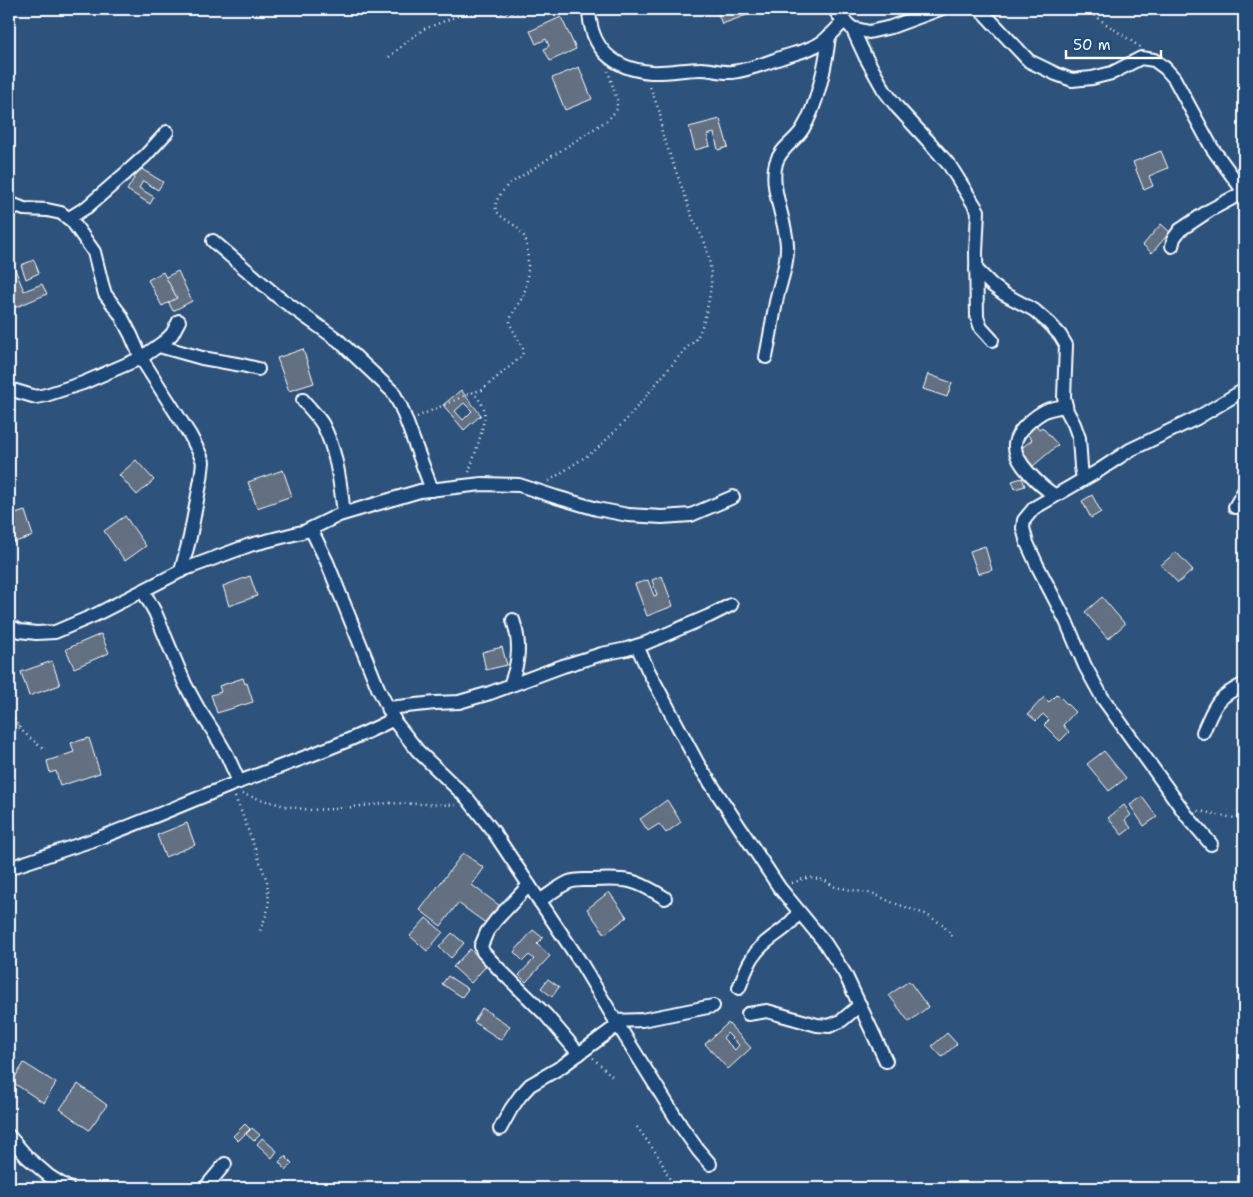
<svg xmlns="http://www.w3.org/2000/svg" width="1253" height="1197" viewBox="0 0 1253 1197" font-family="'Shantell Sans',sans-serif">
  <rect width="100%" height="100%" fill="#2d527c"/>
  <filter id="ink" filterUnits="userSpaceOnUse"><feTurbulence type="fractalNoise" baseFrequency=".02" numOctaves="2"/><feDisplacementMap in="SourceGraphic" scale="10" xChannelSelector="R" yChannelSelector="G"/><feConvolveMatrix kernelMatrix="1 2 1 2 8 2 1 2 1" color-interpolation-filters="sRGB"/></filter>
  <g filter="url(#ink)">
    <g fill="#637082" stroke="#fff" fill-rule="evenodd">
      <path d="M716,9H754L755,12L722,24Z"/>
      <path d="M561,17L576,49L550,61L544,49L549,46L546,39L536,44L530,31Z"/>
      <path d="M579,67L592,99L565,110L552,78Z"/>
      <path d="M720,119L728,147L718,150L714,133L707,135L710,146L695,150L689,127Z"/>
      <path d="M1161,151L1168,168L1149,176L1153,186L1144,190L1133,162Z"/>
      <path d="M140,168L163,182L158,190L143,181L139,188L154,197L150,204L127,190Z"/>
      <path d="M1161,224L1170,232L1152,253L1143,245Z"/>
      <path d="M34,260L39,273L26,279L21,265Z"/>
      <path d="M14,267L24,291L42,284L47,294L14,308L9,296V270Z"/>
      <path d="M178,271L192,301L173,311L158,281Z"/>
      <path d="M163,272L177,298L162,306L148,280Z"/>
      <path d="M303,349L314,383L289,391L277,358Z"/>
      <path d="M928,374L952,383L947,397L923,389Z"/>
      <path d="M461,390L481,415L464,430L443,405ZM464,403L472,411L463,420L455,411Z"/>
      <path d="M1036,425L1039,429L1042,427L1058,445L1033,466L1019,450L1032,440L1026,433Z"/>
      <path d="M136,460L154,480L137,495L119,475Z"/>
      <path d="M283,470L292,496L257,508L248,482Z"/>
      <path d="M1022,478L1025,486L1015,489L1012,481Z"/>
      <path d="M1092,495L1101,512L1091,518L1082,501Z"/>
      <path d="M25,511L33,536L9,544V516Z"/>
      <path d="M125,516L146,546L125,561L104,531Z"/>
      <path d="M985,546L992,570L978,574L970,551Z"/>
      <path d="M1176,552L1193,570L1178,583L1161,565Z"/>
      <path d="M250,576L257,596L229,606L223,586Z"/>
      <path d="M662,576L673,606L647,616L635,584L648,580L654,596L657,595L652,580Z"/>
      <path d="M1102,597L1125,624L1108,639L1085,612Z"/>
      <path d="M101,634L109,653L74,668L66,649Z"/>
      <path d="M502,647L507,665L486,670L482,652Z"/>
      <path d="M52,661L60,685L29,696L21,672Z"/>
      <path d="M243,678L245,684L247,683L253,702L217,713L211,695L221,692L219,686Z"/>
      <path d="M1057,694L1075,712L1063,725L1069,732L1060,741L1044,725L1049,720L1043,714L1036,721L1028,714L1044,697L1049,702Z"/>
      <path d="M89,738L100,773L60,786L56,771L50,773L47,761L74,752L71,743Z"/>
      <path d="M1104,751L1126,778L1109,791L1087,764Z"/>
      <path d="M1142,797L1157,817L1144,826L1130,805Z"/>
      <path d="M667,800L681,822L666,833L659,824L648,831L640,819Z"/>
      <path d="M1124,805L1131,815L1125,820L1131,828L1122,835L1108,818Z"/>
      <path d="M187,823L195,845L165,857L157,835Z"/>
      <path d="M463,853L484,868L472,885L500,906L487,924L458,903L441,926L420,910Z"/>
      <path d="M609,892L627,917L605,934L587,909Z"/>
      <path d="M426,918L443,932L427,951L410,936Z"/>
      <path d="M533,930L543,938L537,944L550,956L526,982L519,975L534,959L529,955L523,961L514,952Z"/>
      <path d="M452,933L464,943L451,958L439,947Z"/>
      <path d="M470,949L487,965L471,983L453,967Z"/>
      <path d="M448,976L468,989L462,997L442,984Z"/>
      <path d="M548,979L559,987L552,997L541,988Z"/>
      <path d="M909,981L928,1007L909,1022L889,995Z"/>
      <path d="M482,1008L510,1026L501,1040L474,1022Z"/>
      <path d="M728,1023L751,1048L728,1069L705,1044ZM727,1033L739,1045L735,1050L723,1038Z"/>
      <path d="M947,1033L957,1044L942,1057L932,1046Z"/>
      <path d="M24,1063L56,1083L44,1103L12,1082Z"/>
      <path d="M78,1084L107,1105L89,1130L60,1109Z"/>
      <path d="M245,1124L250,1129L238,1141L233,1136Z"/>
      <path d="M252,1128L260,1135L254,1141L246,1134Z"/>
      <path d="M262,1138L277,1151L272,1158L257,1144Z"/>
      <path d="M285,1156L292,1163L286,1170L279,1162Z"/>
    </g>
    <g fill="none" stroke-linecap="round" stroke-linejoin="round">
      <defs>
        <g id="minor">
          <path d="M589,9C590,48 613,69 651,72C668,73 685,69 701,69C711,69 722,73 732,72C749,70 766,63 783,57C796,53 811,50 822,42C831,36 837,28 844,21"/>
          <path d="M834,9L841,18L852,28L869,32L891,27L940,9"/>
          <path d="M980,9L1029,61L1056,74L1072,80L1092,78L1112,73L1141,58L1154,60L1165,68L1174,78L1212,148L1244,192"/>
          <path d="M852,28L865,56L884,90L897,107L931,144L950,166L978,211L976,252L977,317L981,328L992,340"/>
          <path d="M9,203L24,209L47,210L61,213L72,221L94,252L102,284L105,294L120,314L131,335L141,358L190,435L199,452L203,462L201,479L190,537L181,571"/>
          <path d="M69,218L87,207L126,173L145,156L167,132"/>
          <path d="M213,241L278,297L338,340L393,392L401,407L432,490"/>
          <path d="M1172,246L1174,238L1180,230L1210,210L1244,192"/>
          <path d="M976,269L992,285L1004,294L1034,310L1049,323L1060,335L1066,345L1064,397L1067,411L1074,424L1079,438L1081,467L1083,479"/>
          <path d="M159,346L202,358L242,365L258,369"/>
          <path d="M766,357C770,337 773,317 777,297C781,280 788,263 787,245C786,220 769,187 776,163C780,149 794,142 802,130C817,107 826,64 829,36"/>
          <path d="M9,389L36,397L46,395L83,383L141,358L165,341L172,334L179,321"/>
          <path d="M303,400C309,408 318,416 323,425C337,452 340,483 344,513"/>
          <path d="M1054,495C1041,486 1013,462 1015,444C1016,431 1036,415 1047,410C1052,408 1060,407 1066,406"/>
          <path d="M1235,507L1244,491"/>
          <path d="M311,529L327,562L378,688L395,722L418,751L467,798L493,831L581,963L618,1025L681,1126L698,1150L710,1164"/>
          <path d="M143,591L155,612L185,684L198,708L213,731L227,755L239,782"/>
          <path d="M9,626L20,631L36,633L55,632L95,615L185,569L250,545L306,531L339,515L420,491L482,484L519,485L556,497L597,509L628,515L662,517L691,515L733,497"/>
          <path d="M637,646L648,670L698,764L779,887L825,943L845,974L886,1061"/>
          <path d="M510,685C519,663 521,643 513,620"/>
          <path d="M388,708L435,703L459,702L490,693L563,666L602,654L627,649L646,643L709,616L731,605"/>
          <path d="M1203,732C1216,703 1215,699 1244,684"/>
          <path d="M1211,844L1187,816L1102,697L1085,666L1066,621L1037,565L1027,543L1023,528L1024,520L1034,508L1098,471L1130,450L1197,418L1244,390"/>
          <path d="M9,868C39,858 69,848 99,838C145,821 190,801 236,783C289,763 343,745 394,719"/>
          <path d="M529,885L496,920L487,932L481,946L483,952L499,969L546,1015L579,1054"/>
          <path d="M539,901C549,895 558,887 569,882C576,879 584,880 592,880C627,878 635,879 665,898"/>
          <path d="M739,988C745,972 751,955 764,944C776,933 791,927 798,912"/>
          <path d="M748,1014L767,1011L817,1025L829,1026L841,1021L860,1005"/>
          <path d="M615,1021L642,1020L713,1006"/>
          <path d="M500,1129L511,1109L520,1096L530,1085L561,1067L618,1025"/>
          <path d="M9,1136L27,1157L49,1176L68,1188"/>
          <path d="M205,1188L225,1164"/>
        </g>
      </defs>
      <use href="#minor" stroke="#fff" stroke-width="16"/>
      <g stroke="#fff" stroke-width="2.5" stroke-dasharray="1 4" stroke-linecap="butt">
        <path d="M1086,9L1096,17L1140,47"/>
        <path d="M389,57L414,36L424,29L463,14L535,12L542,9"/>
        <path d="M417,417L473,392L482,390L521,357L523,353V349L510,324V320C513,311 519,304 523,296C529,281 529,258 526,242C520,215 474,221 508,185L609,119L617,109V100L608,71"/>
        <path d="M469,472C473,460 487,420 484,409C482,403 477,397 473,392"/>
        <path d="M549,481L597,449L626,420L686,348C690,345 695,342 697,337C704,327 710,297 711,285C712,273 709,258 706,246C702,233 692,222 689,207L662,133L660,113L649,84"/>
        <path d="M9,705L16,722L21,730L44,750"/>
        <path d="M9,739L19,726"/>
        <path d="M242,794L285,806L310,810L334,809L389,803L456,805"/>
        <path d="M235,797L241,811L267,881L269,900L267,913L260,931"/>
        <path d="M1198,811C1214,813 1229,819 1244,818"/>
        <path d="M792,883L806,878H813L824,880L835,887L874,894L891,902L925,914L942,924L954,938"/>
        <path d="M593,1058L613,1077"/>
        <path d="M637,1127L659,1157L674,1188"/>
      </g>
      <use href="#minor" stroke="#1f4a7a" stroke-width="12"/>
    </g>
  </g>
  <rect width="1253" height="1197" fill="none" stroke="#1f4a7a" stroke-width="30"/>
  <rect x="15" y="15" width="1223" height="1167" fill="none" stroke="#fff" stroke-width="2" filter="url(#ink)"/>
  <path d="M1066 50v8h95v-8" fill="none" stroke="#ffffff" stroke-width="2.5"/>
  <text x="1073" y="50" font-size="15" fill="#ffffff" stroke="#1f4a7a" stroke-width="4" paint-order="stroke">50 m</text>
</svg>
